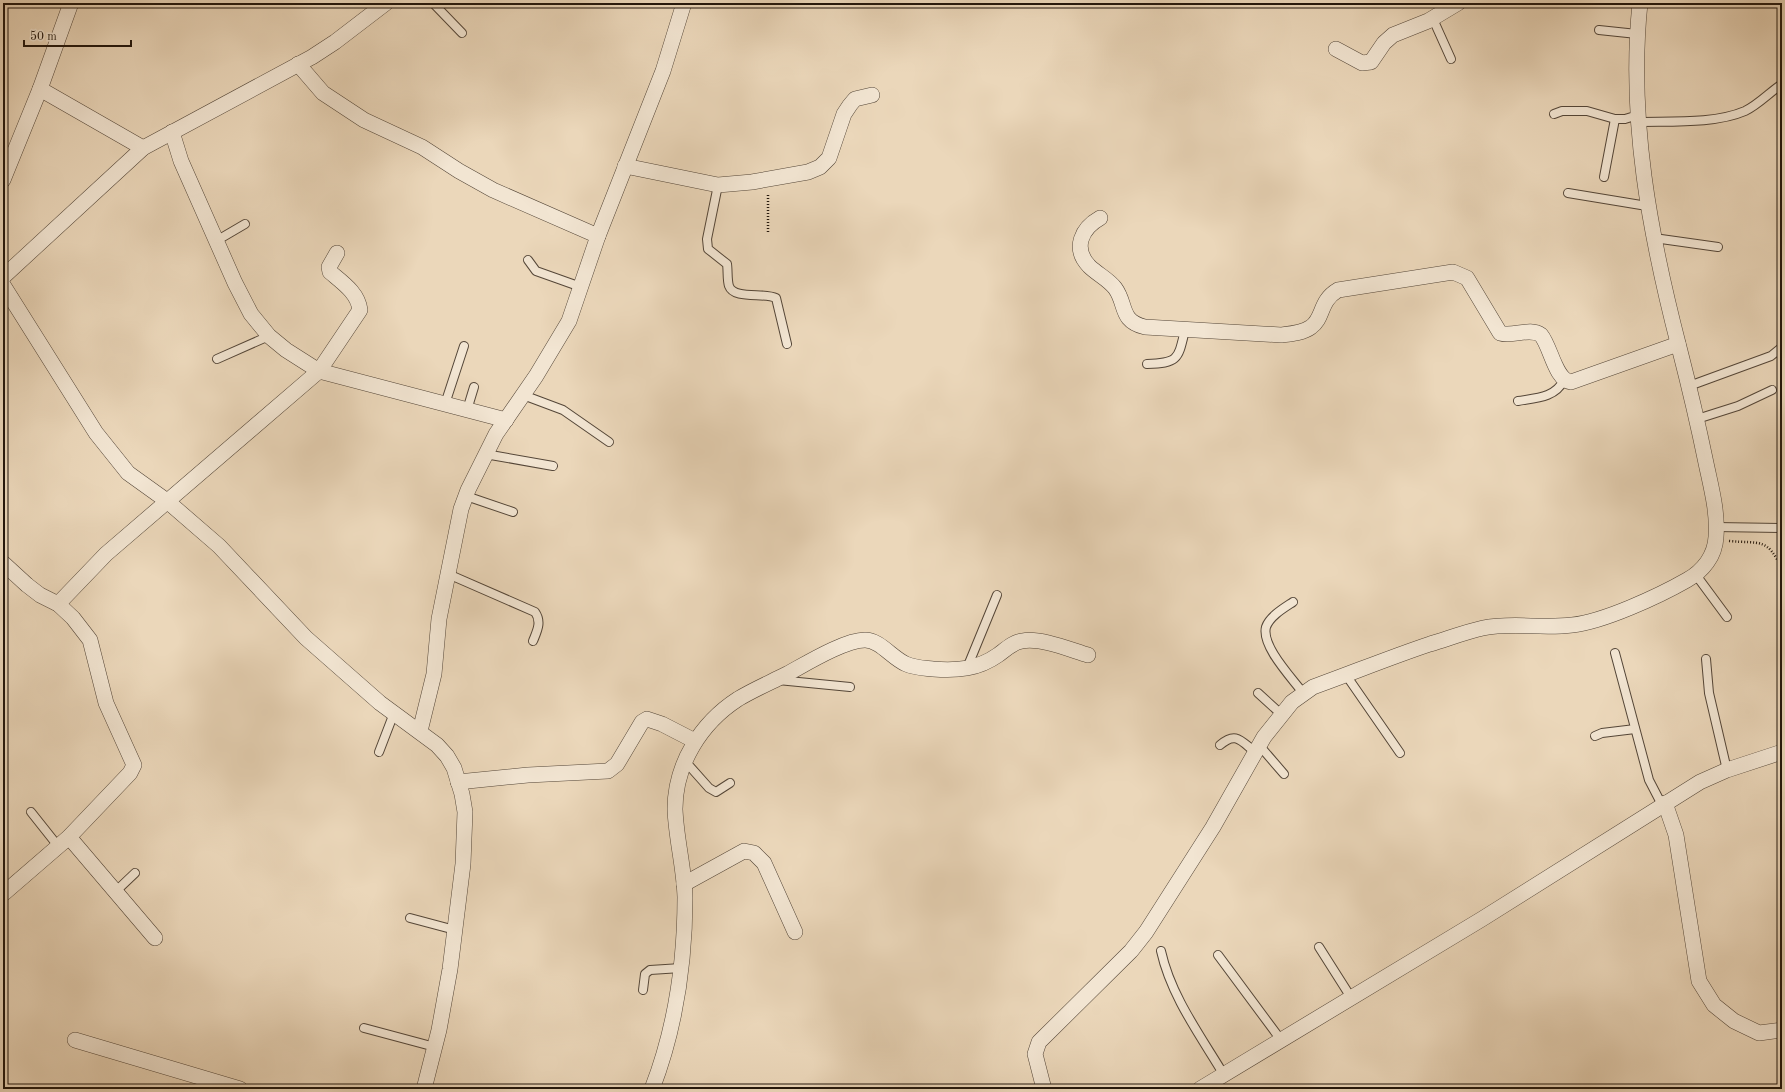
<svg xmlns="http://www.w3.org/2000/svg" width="1785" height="1092" viewBox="0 0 1785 1092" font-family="'Old Standard TT',serif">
  <rect width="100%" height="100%" fill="#ebd7ba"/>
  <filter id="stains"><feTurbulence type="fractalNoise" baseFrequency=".005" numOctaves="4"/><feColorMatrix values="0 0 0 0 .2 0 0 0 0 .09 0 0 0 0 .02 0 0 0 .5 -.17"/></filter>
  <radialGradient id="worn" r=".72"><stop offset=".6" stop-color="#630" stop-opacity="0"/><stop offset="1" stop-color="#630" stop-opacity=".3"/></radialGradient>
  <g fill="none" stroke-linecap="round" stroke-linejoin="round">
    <defs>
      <g id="service">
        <path d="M433,3L462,33"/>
        <path d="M1433,19L1451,59"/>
        <path d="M1599,30L1637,34"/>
        <path d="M1554,114L1562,111H1587L1615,119H1625L1638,115"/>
        <path d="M1638,122C1670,121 1715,124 1745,111C1758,105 1770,92 1782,84"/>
        <path d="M1604,177L1615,119"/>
        <path d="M718,185L707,239L708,249L727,264C728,270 727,280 729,286C734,300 764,292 776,298L787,344"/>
        <path d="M1568,193L1647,206"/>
        <path d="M1654,238L1718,247"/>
        <path d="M216,241L245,224"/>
        <path d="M528,260L536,271L581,287"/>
        <path d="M217,359L269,336"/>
        <path d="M1147,364C1179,363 1178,359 1185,330"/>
        <path d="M1689,386L1771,356L1782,347"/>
        <path d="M523,395L563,410L609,442"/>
        <path d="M1518,401C1536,398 1555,398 1564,380"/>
        <path d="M445,404L464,346"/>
        <path d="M467,410L474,387"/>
        <path d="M1697,419L1738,406L1772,390"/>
        <path d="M485,454L553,466"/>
        <path d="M466,496L513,512"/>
        <path d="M1716,527L1782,528"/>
        <path d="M448,574L535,612C542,622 537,631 533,641"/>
        <path d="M1696,575L1727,617"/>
        <path d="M1293,602C1284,608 1270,616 1266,627C1261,646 1292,678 1303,693"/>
        <path d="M1615,653L1649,780L1662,805"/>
        <path d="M1706,659L1709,693L1727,770"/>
        <path d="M967,668L997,595"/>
        <path d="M1346,675L1400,753"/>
        <path d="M778,680L850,687"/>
        <path d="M1258,693L1281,714"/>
        <path d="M1595,736L1602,733L1635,729"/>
        <path d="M1220,745C1236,731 1241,741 1255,752"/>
        <path d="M1259,745L1284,774"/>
        <path d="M379,752L394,713"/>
        <path d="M685,761L709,788L716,792L730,783"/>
        <path d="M31,812L58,846"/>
        <path d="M115,892L135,873"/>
        <path d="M410,918L455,930"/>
        <path d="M1319,947L1352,999"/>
        <path d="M1161,951C1171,996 1200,1035 1224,1075"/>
        <path d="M1218,955L1281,1040"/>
        <path d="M643,990L645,974L650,970L681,968"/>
        <path d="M364,1028L435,1047"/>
      </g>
      <g id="minor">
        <path d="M1336,49L1362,63L1371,62L1384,43L1393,35L1428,21L1458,3"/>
        <path d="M298,64L323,93L364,120L422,147L459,171L493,190L598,236"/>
        <path d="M40,89L143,148"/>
        <path d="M172,132L181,161L235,283L251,314L269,336L286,350L319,371L506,420"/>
        <path d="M625,166L718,185L752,182L808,172L820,167L829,158L844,114L850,105L855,99L872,95"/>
        <path d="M3,180L40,89L71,3"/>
        <path d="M1100,218C1082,228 1072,248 1089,266C1097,274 1108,279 1115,288C1127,304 1119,321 1145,327L1281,335C1290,334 1303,333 1311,327C1324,318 1319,301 1338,290L1453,272L1467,278L1500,333C1513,337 1530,327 1541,335C1551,347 1555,380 1571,382L1678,344"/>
        <path d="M3,277L143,148L312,57L335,42L386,3"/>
        <path d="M3,285L96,433L128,473L167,501L219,546L306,638L380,703L437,745L447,756L454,768L462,794L465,812L463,864L450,969L439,1030L424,1089"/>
        <path d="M3,563L27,585L40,595L58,604L73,618L90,640L106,703L134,765L130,773L69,837L3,894"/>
        <path d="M58,604L106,554L319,371L360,310C358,293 343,283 330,272L329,267L337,253"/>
        <path d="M420,731L434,674L439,619L461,509L468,490L496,434L536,376L569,321L598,236L663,71L684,3"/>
        <path d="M458,782L528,775L608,771L617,764L642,722L647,719L662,724L695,741"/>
        <path d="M1665,803L1676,835L1699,981L1714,1005L1734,1021L1759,1033L1782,1030"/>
        <path d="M69,837L155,938"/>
        <path d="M684,884L744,851L754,853L764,863L795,932"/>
        <path d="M75,1040L240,1089"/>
        <path d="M652,1089C676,1027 685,963 685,897C684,867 676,838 675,809C675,764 701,723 738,699C753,690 769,683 785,675C804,665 844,640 865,640C880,640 892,658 906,664C915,668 924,668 933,669C958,671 978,669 998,655C1005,650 1013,642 1022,641C1040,637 1071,650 1088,655"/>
        <path d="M1044,1089L1035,1054L1039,1042L1131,951L1146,932L1213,827L1264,737L1292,702L1313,687C1352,673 1391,657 1430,644C1447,639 1465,632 1483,628C1512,622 1542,629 1572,625C1603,622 1659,596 1687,580C1703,571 1715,556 1716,537C1718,512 1711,487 1706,463C1698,424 1689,386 1679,347C1650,235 1628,120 1640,3"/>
        <path d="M1200,1089L1482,919L1700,782L1727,770L1782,752"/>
      </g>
    </defs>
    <use href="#service" stroke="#544638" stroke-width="10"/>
    <use href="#minor" stroke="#544638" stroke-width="16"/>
    <g stroke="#22160c" stroke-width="2.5" stroke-dasharray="1 2" stroke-linecap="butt">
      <path d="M768,232V194"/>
      <path d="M1729,541C1761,544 1767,537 1782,569"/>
    </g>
    <use href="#service" stroke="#f2e5d2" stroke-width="8"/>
    <use href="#minor" stroke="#f2e5d2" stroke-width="15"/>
  </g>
  <rect width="1785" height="1092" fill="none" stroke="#ebd7ba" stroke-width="16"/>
  <rect x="4" y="4" width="1777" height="1084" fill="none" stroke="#22160c" stroke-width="2"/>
  <rect x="8" y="8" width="1769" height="1076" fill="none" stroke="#22160c"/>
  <path d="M24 40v6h107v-6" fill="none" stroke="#22160c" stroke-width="2"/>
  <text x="30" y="40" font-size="12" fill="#22160c" stroke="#f2e5d2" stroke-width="3" paint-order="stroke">50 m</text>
  <rect width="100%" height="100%" filter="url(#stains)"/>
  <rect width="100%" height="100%" fill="url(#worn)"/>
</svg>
